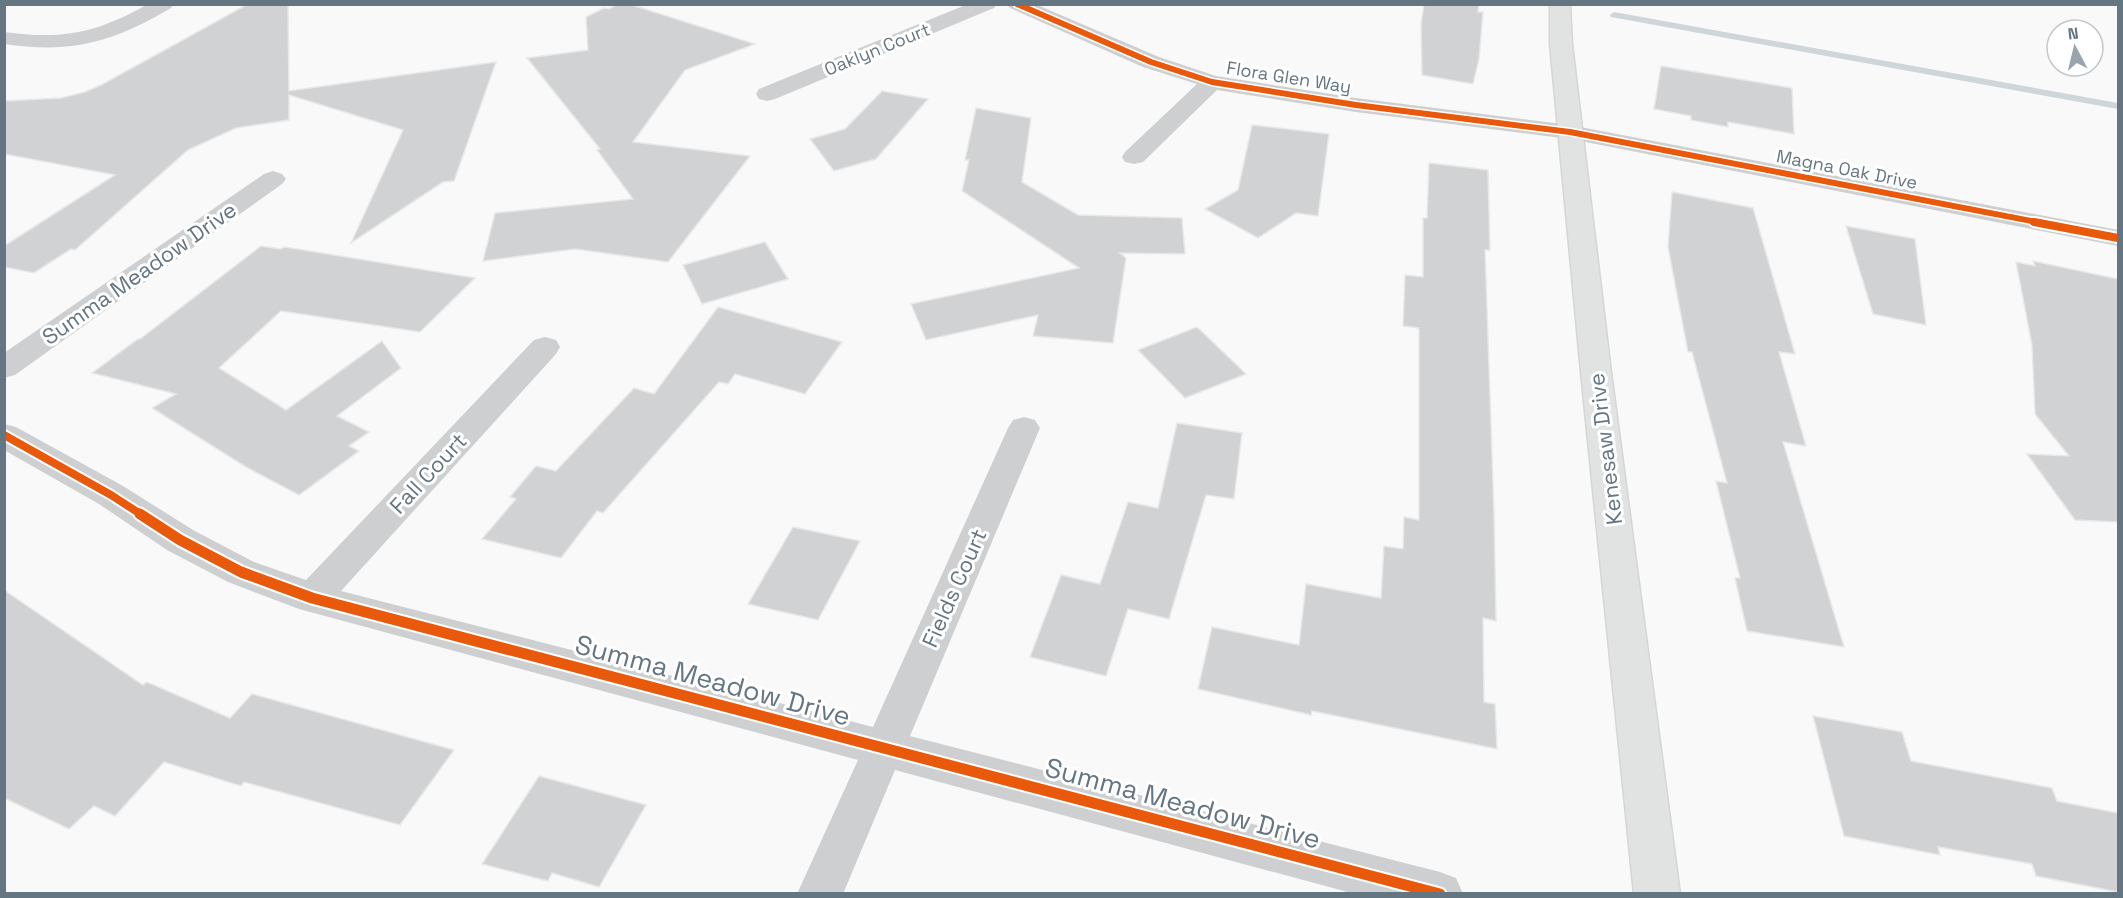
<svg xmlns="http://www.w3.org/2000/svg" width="2123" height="898" viewBox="0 0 2123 898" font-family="'Space Grotesk',sans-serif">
  <rect width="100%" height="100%" fill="#f9f9f9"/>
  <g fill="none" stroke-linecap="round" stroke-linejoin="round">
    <path fill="#ced6d9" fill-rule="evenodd" d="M1614,12L2118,103V109L1611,17L1610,15Z"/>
  </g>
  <g fill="#d0d2d3" stroke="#e8e8e8" stroke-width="1.5">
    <path d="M248,4H288L289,91L496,62L454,181L443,182L351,243L403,130L289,95V120L236,128L188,150L75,250L71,249L34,273L4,267V246L115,175L4,154V101L61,98L85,92L103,84Z"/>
    <path d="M618,4H629L755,44L685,70L633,142L750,156L668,262L575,249L483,261L495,213L633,199L597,150L600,149L527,58L588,50L586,17L604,8L609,9Z"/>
    <path d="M1424,4H1479L1478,12H1483L1479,59L1473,84L1422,75L1421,24Z"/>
    <path d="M1661,66L1792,88L1794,134L1728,122V127L1691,120V116L1654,109Z"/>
    <path d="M882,91L928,99L876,159L834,171L810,139L845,129Z"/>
    <path d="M976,108L1031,118L1022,182L1078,215L1182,218L1185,254L1120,253L1126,258L1113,343L1033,336L1038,315L926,340L911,304L1079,268L962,191L969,160H965Z"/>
    <path d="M1252,125L1329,134L1318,216L1296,213L1258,238L1205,209L1238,190Z"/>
    <path d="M1429,163L1488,170L1490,250H1485L1494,512L1496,621L1483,618L1484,702L1495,704L1497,749L1312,711L1311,715L1198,689L1212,627L1299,645L1306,584L1381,598L1384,546L1403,549L1404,517L1419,520V328L1403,326L1405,275L1423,277V218H1427Z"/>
    <path d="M1672,192L1753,208L1795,354L1779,352L1806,446L1783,442L1844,647L1747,631L1735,578H1740L1716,481L1727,483L1692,352H1688L1668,247Z"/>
    <path d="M1846,226L1915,239L1926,325L1873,314Z"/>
    <path d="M765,242L788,279L702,304L683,265Z"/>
    <path d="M261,246L280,249L285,247L475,278L420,332L281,311L219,368L286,410L382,341L401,368L337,416L369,432L349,446L359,451L299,495L246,467L152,408L176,394L92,373L138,339H140Z"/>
    <path d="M2033,261L2118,279V522L2075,520L2027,454L2069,456L2035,414L2032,345L2016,262L2035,266Z"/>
    <path d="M718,307L842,342L805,394L735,374L728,384L719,382L603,513L597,511L561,558L482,539L516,499L510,497L536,466L556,471L634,388L654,394Z"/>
    <path d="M1197,327L1246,374L1185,398L1138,350Z"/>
    <path d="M1177,423L1242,433L1234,499L1206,495L1169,619L1128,609L1106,676L1030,657L1061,575L1100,584L1128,502L1158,508Z"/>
    <path d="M793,527L860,541L818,620L748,604Z"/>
    <path d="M4,590L143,685L147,682L230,718L252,694L454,750L400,825L244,782L241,786L164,762L115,816L94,806L69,829L4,798Z"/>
    <path d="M1813,716L1902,732L1911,761L2052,788L2057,801L2118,813V892L2036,876L2032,864L1938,847L1940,855L1844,836Z"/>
    <path d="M539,776L646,805L599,887L552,873L548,881L482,864Z"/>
  </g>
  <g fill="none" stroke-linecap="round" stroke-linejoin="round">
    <defs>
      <path id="secondary" d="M1550,4H1570L1572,44L1611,372L1680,894H1634L1581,372L1550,44Z"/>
    </defs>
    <use href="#secondary" stroke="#d5d6d7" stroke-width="3"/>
    <g fill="#cecfd0" fill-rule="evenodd">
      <path d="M148,4H174L171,8C113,42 73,54 4,44V32C63,40 97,33 148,4Z"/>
      <path d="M968,4H997L994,8L775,99L767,101L759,99L756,94L759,89Z"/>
      <path d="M1007,4H1035L1159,57L1216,76L1356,98L1570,125L2118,230V246L1570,139L1356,112L1217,90L1143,162L1134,164L1125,162L1122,157L1125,152L1197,84L1143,67L1010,8Z"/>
      <path d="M273,171L282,174L286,179L282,184L15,375L4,378V353L264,174Z"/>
      <path d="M545,337L556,340L560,347L556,354L341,591L873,727L1008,428L1013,420L1024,417L1035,420L1040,428L910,736L1440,872L1456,878L1463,894H1355L895,770L843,894H797L858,760L299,609L228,582L167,550L99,504L4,450V424L16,427L123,486L193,530L254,562L306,580L534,340Z"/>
    </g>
    <use href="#secondary" fill="#e1e2e2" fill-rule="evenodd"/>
    <defs>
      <path id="cycleway-far2" d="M1017,4L1151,62L1212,82L1356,105L1570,132L2042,223"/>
      <g id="cycleway-far1">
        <path d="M2034,222L2118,238"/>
        <path d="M4,435L111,495L142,515"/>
      </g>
      <path id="cycleway" d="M140,514L180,540L241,572L312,598L1440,894"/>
    </defs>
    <use href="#cycleway-far2" stroke="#fff" stroke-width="9"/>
    <use href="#cycleway-far1" stroke="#fff" stroke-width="12"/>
    <use href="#cycleway" stroke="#fff" stroke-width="15"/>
    <use href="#cycleway-far2" stroke="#e8590c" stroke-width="6"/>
    <use href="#cycleway-far1" stroke="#e8590c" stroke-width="8"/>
    <use href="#cycleway" stroke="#e8590c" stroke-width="11"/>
  </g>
  <g text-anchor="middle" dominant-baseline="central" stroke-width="6" stroke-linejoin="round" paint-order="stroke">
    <g font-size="18" fill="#657683" stroke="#fff">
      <text transform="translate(877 49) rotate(-22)">Oaklyn Court</text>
      <text transform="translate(1289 77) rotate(9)">Flora Glen Way</text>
      <text transform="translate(1847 169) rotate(11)">Magna Oak Drive</text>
    </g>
    <g font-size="22" fill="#657683" stroke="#fff">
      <text transform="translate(139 273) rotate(-35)">Summa Meadow Drive</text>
      <text transform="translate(1605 449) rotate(-97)">Kenesaw Drive</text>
      <text transform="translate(428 473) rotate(-47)">Fall Court</text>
      <text transform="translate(954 588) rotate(-66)">Fields Court</text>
    </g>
    <g font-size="27" fill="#657683" stroke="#fff">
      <text transform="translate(713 680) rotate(15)">Summa Meadow Drive</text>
      <text transform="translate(1183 803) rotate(15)">Summa Meadow Drive</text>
    </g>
  </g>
  <rect width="2123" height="898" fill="none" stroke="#657683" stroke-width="12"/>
  <g transform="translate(2075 48) rotate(353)"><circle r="28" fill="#ffffff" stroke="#c1c8cd" stroke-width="1.5"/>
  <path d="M0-4.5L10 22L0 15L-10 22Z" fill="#99a4ac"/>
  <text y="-9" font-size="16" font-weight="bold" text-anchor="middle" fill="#657683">N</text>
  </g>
</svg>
